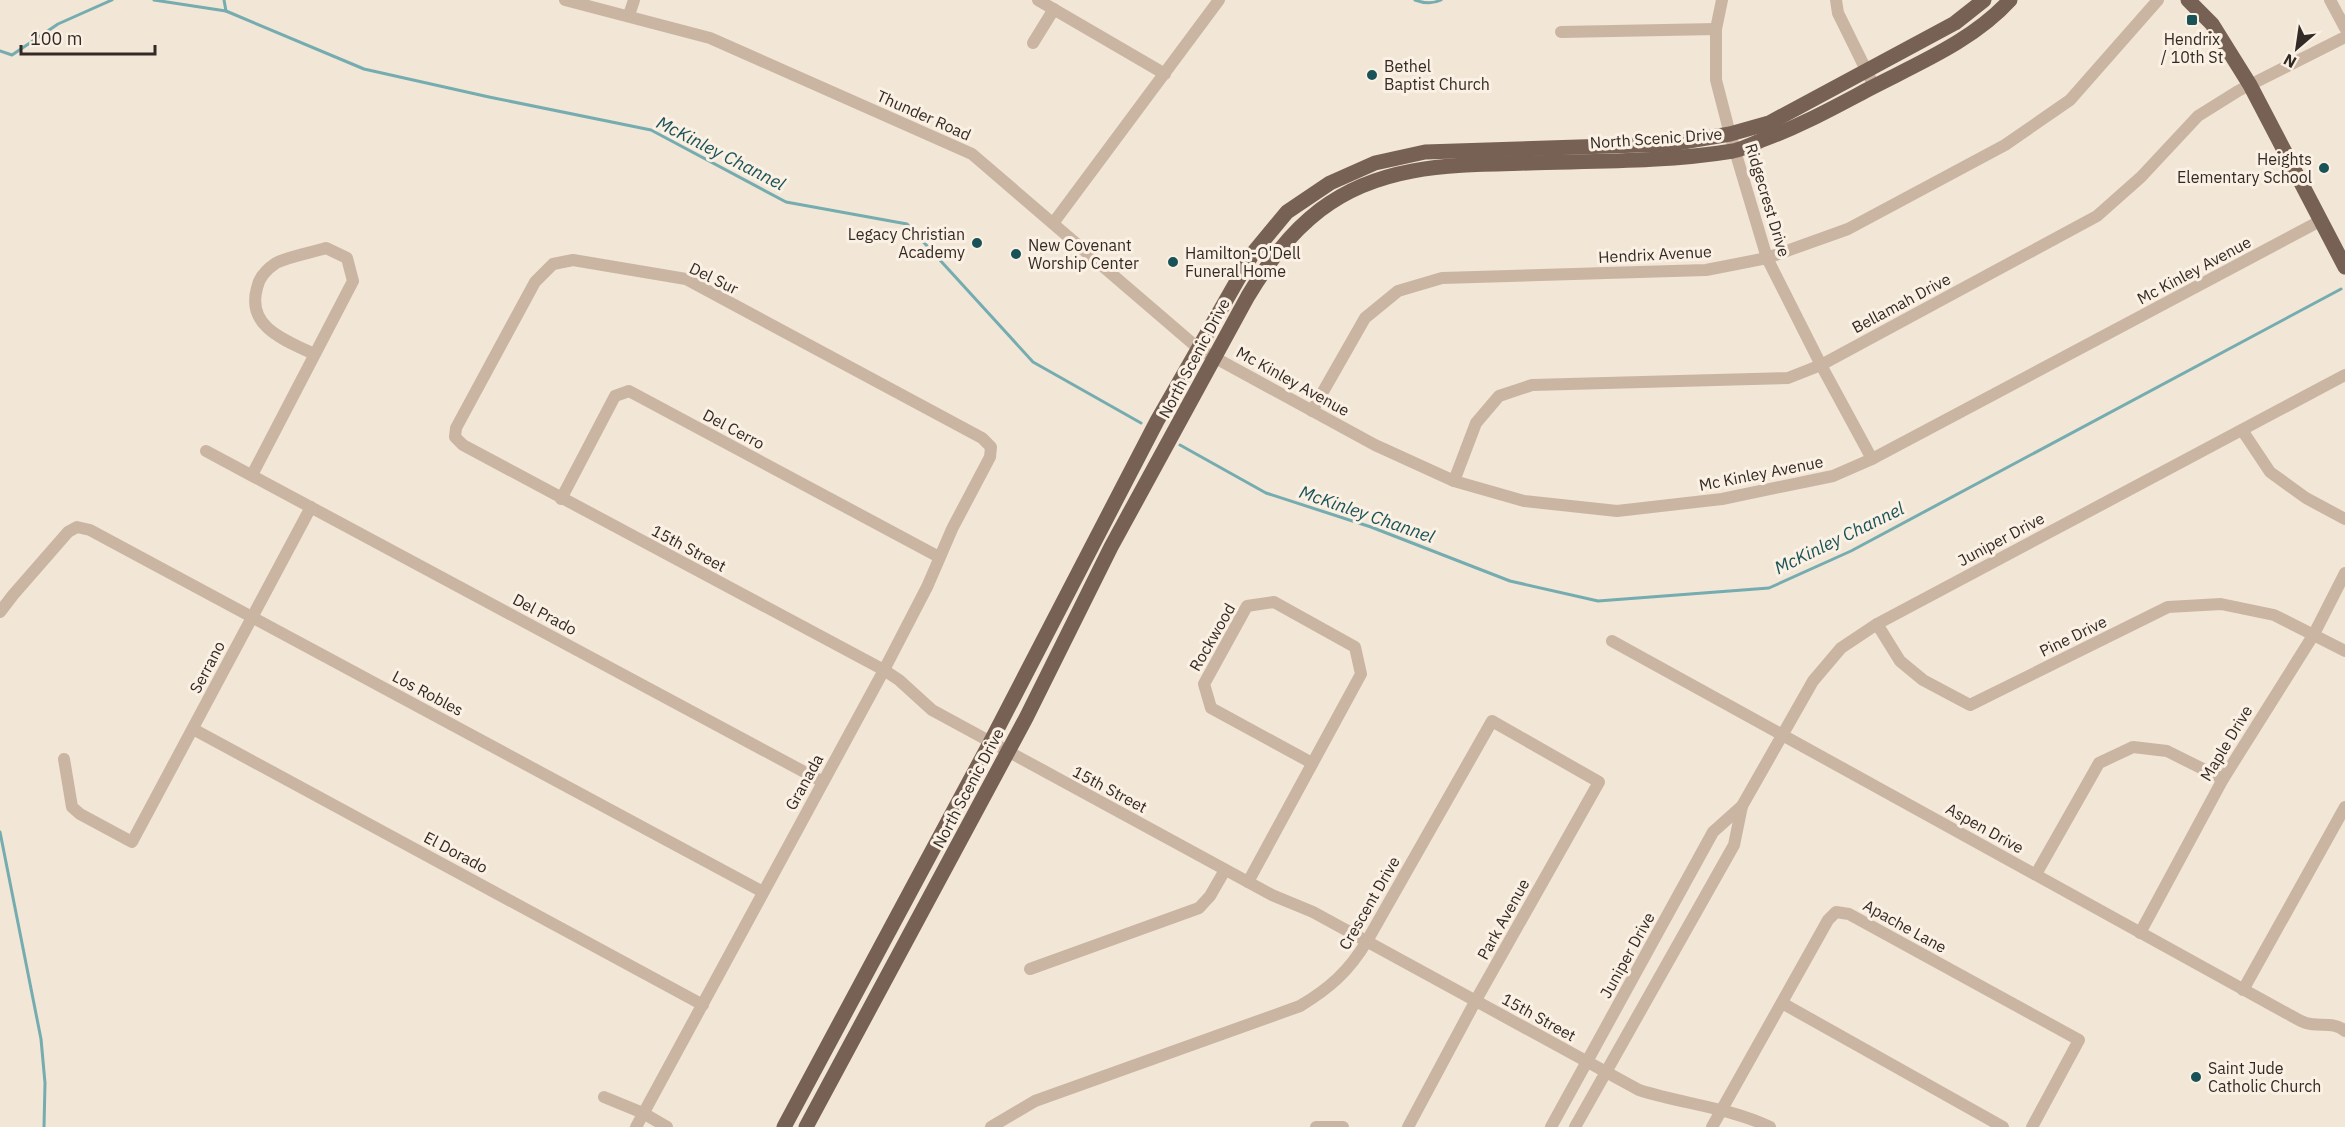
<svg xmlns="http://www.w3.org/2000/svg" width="2345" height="1127" viewBox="0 0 2345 1127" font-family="'IBM Plex Sans',sans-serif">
  <rect width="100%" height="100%" fill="#f2e6d6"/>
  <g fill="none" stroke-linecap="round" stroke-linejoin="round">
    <g stroke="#74acb0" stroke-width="3">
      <path d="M154,0L226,11L364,69L489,97L651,130L786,202L907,224L1033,362L1141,423"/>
      <path d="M224,0L226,11"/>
      <path d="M1415,0C1423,3 1433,4 1441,0"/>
      <path d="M0,51L12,55L58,24L112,0"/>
      <path d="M1180,445L1266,493L1371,527L1510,581L1598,601L1769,588L1851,551L2341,289"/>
      <path d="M0,832L41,1039L45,1083L44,1127"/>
    </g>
    <g stroke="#cab5a2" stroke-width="12">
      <path d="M565,0L710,38L972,154L1199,349L1375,445L1454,481L1524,501L1617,511L1722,499L1833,476L1872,459L2320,221"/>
      <path d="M1038,0L1165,74"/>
      <path d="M1722,0L1716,29V80L1730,134L1767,258L1821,365L1872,459"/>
      <path d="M1836,0L1838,13L1874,86"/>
      <path d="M2330,0L2345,28"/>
      <path d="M629,15L634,0"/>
      <path d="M1561,32L1716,29"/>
      <path d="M1033,43L1054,9"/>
      <path d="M1054,222L1219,0"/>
      <path d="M1312,411L1365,318L1398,291L1442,278L1706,270L1767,258L1848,229L2005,145L2070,100L2158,0"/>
      <path d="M2242,430L2270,472L2306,498L2345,519"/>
      <path d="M206,451L823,782"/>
      <path d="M252,475L353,281L347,258L326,248C310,253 290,256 276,263C267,269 259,277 257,288C246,327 285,340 314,354"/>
      <path d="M1454,481L1476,423L1499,396L1532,385L1788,378L1821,365L2097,216L2141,177L2198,116L2238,91L2345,37"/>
      <path d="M561,499L615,396L629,391L939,557"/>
      <path d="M0,612L13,595L68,532L77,527L90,530L763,892"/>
      <path d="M1877,624L1900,661L1923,680L1970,705L2168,607L2221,604L2274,615L2345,651"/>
      <path d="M1612,641L2288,1014C2294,1017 2300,1021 2306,1023C2319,1027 2334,1021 2345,1031"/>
      <path d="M193,729L703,1005"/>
      <path d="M64,759L72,807L80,814L132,842L311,507"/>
      <path d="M2036,874L2099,763L2133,747L2167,751L2223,779"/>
      <path d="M1248,882L1361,674L1355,647L1274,602L1247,606L1204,684L1211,708L1312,763"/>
      <path d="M2140,933L2223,779L2314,634L2345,573"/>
      <path d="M1030,969L1199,908L1210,896L1225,870"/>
      <path d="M2243,990L2345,807"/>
      <path d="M1782,1003L2003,1127"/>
      <path d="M604,1097L643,1113L667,1127"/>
      <path d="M636,1127L884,670L927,587L952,529L990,457L991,447L982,438L686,279L573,260L553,264L535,282L456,428L455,437L463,445L884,670L899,680L932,710L1272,895L1313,912L1639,1090C1683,1104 1727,1107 1770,1127"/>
      <path d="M991,1127L1035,1101L1300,1006C1330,988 1349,971 1367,941L1492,721L1599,782L1476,1000L1408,1127"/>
      <path d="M1316,1127H1343"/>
      <path d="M1551,1127L1713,832L1742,806"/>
      <path d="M1575,1127L1734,845L1742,806L1813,681L1841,648L1877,624L2345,375"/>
      <path d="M1712,1127L1828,920L1836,912L1849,914L2079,1040L2032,1127"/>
    </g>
    <g stroke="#776155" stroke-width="15">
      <path d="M2188,0L2212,24L2250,85L2345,267"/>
      <path d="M784,1127L990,743L1157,421L1253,253L1287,212L1330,183L1375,163L1425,152L1671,144L1730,134L1769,123L1955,23L1984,0"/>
      <path d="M806,1127L1026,718L1111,547L1248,296C1268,263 1289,234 1320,210C1381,163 1456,165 1529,163C1596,161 1666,162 1733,151C1743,149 1753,144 1762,140C1798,127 1831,109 1865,91C1914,65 1972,42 2010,0"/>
    </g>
  </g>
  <g fill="#195257" stroke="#faf0e3" stroke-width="2">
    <rect x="2186" y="14" width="12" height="12" rx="3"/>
    <circle cx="1372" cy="75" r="6"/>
    <circle cx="2324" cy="168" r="6"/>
    <circle cx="977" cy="243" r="6"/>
    <circle cx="1016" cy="254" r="6"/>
    <circle cx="1173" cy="262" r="6"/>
    <circle cx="2196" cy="1077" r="6"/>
  </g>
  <g text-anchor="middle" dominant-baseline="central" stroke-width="6" stroke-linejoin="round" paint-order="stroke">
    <g font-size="16" fill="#342a25" stroke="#faf0e3" text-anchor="start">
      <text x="2192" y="39" text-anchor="middle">Hendrix<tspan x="2192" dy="18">/ 10th St</tspan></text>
      <text x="1384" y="66">Bethel<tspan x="1384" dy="18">Baptist Church</tspan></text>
      <text x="2312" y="159" text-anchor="end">Heights<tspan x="2312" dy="18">Elementary School</tspan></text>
      <text x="965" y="234" text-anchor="end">Legacy Christian<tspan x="965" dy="18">Academy</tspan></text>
      <text x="1028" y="245">New Covenant<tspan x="1028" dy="18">Worship Center</tspan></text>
      <text x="1185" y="253">Hamilton-O'Dell<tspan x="1185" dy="18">Funeral Home</tspan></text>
      <text x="2208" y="1068">Saint Jude<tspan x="2208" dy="18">Catholic Church</tspan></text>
    </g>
    <g font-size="16" fill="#342a25" stroke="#faf0e3">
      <text transform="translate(924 115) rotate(24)">Thunder Road</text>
      <text transform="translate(1656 138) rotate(-4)">North Scenic Drive</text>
      <text transform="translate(1768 200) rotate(73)">Ridgecrest Drive</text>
      <text transform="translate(1655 254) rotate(-3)">Hendrix Avenue</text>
      <text transform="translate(2194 270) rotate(-28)">Mc Kinley Avenue</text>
      <text transform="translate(714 278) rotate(26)">Del Sur</text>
      <text transform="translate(1901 303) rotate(-28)">Bellamah Drive</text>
      <text transform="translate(1194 358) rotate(-62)">North Scenic Drive</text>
      <text transform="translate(1293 381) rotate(29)">Mc Kinley Avenue</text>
      <text transform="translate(734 429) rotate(28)">Del Cerro</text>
      <text transform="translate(1761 473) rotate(-11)">Mc Kinley Avenue</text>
      <text transform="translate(2001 539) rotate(-28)">Juniper Drive</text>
      <text transform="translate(689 548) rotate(28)">15th Street</text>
      <text transform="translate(545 614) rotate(28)">Del Prado</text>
      <text transform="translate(2073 636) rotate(-26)">Pine Drive</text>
      <text transform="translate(1212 637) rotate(-60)">Rockwood</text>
      <text transform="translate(207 667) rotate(-62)">Serrano</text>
      <text transform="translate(428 693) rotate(28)">Los Robles</text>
      <text transform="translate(2226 743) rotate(-59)">Maple Drive</text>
      <text transform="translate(804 782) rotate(-61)">Granada</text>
      <text transform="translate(968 788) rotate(-62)">North Scenic Drive</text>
      <text transform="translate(1110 789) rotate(28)">15th Street</text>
      <text transform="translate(1985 828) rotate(29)">Aspen Drive</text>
      <text transform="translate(456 852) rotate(28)">El Dorado</text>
      <text transform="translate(1369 903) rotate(-60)">Crescent Drive</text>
      <text transform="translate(1503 919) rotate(-61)">Park Avenue</text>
      <text transform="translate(1905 926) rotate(29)">Apache Lane</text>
      <text transform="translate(1627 955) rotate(-61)">Juniper Drive</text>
      <text transform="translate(1539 1017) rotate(29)">15th Street</text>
    </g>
    <g font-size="18" font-style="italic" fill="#195257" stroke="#faf0e3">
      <text transform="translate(721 153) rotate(27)">McKinley Channel</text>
      <text transform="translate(1367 514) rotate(19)">McKinley Channel</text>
      <text transform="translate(1839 538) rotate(-26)">McKinley Channel</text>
    </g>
  </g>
  <g transform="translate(2297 48) rotate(209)" stroke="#faf0e3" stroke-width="4.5" paint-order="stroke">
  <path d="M0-4.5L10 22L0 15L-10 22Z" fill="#342a25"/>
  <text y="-9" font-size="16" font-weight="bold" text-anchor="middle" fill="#342a25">N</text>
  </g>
  <path d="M21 45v9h134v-9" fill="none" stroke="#342a25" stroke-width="3"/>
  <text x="30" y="45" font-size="18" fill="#342a25" stroke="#faf0e3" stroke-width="4.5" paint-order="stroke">100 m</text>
</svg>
